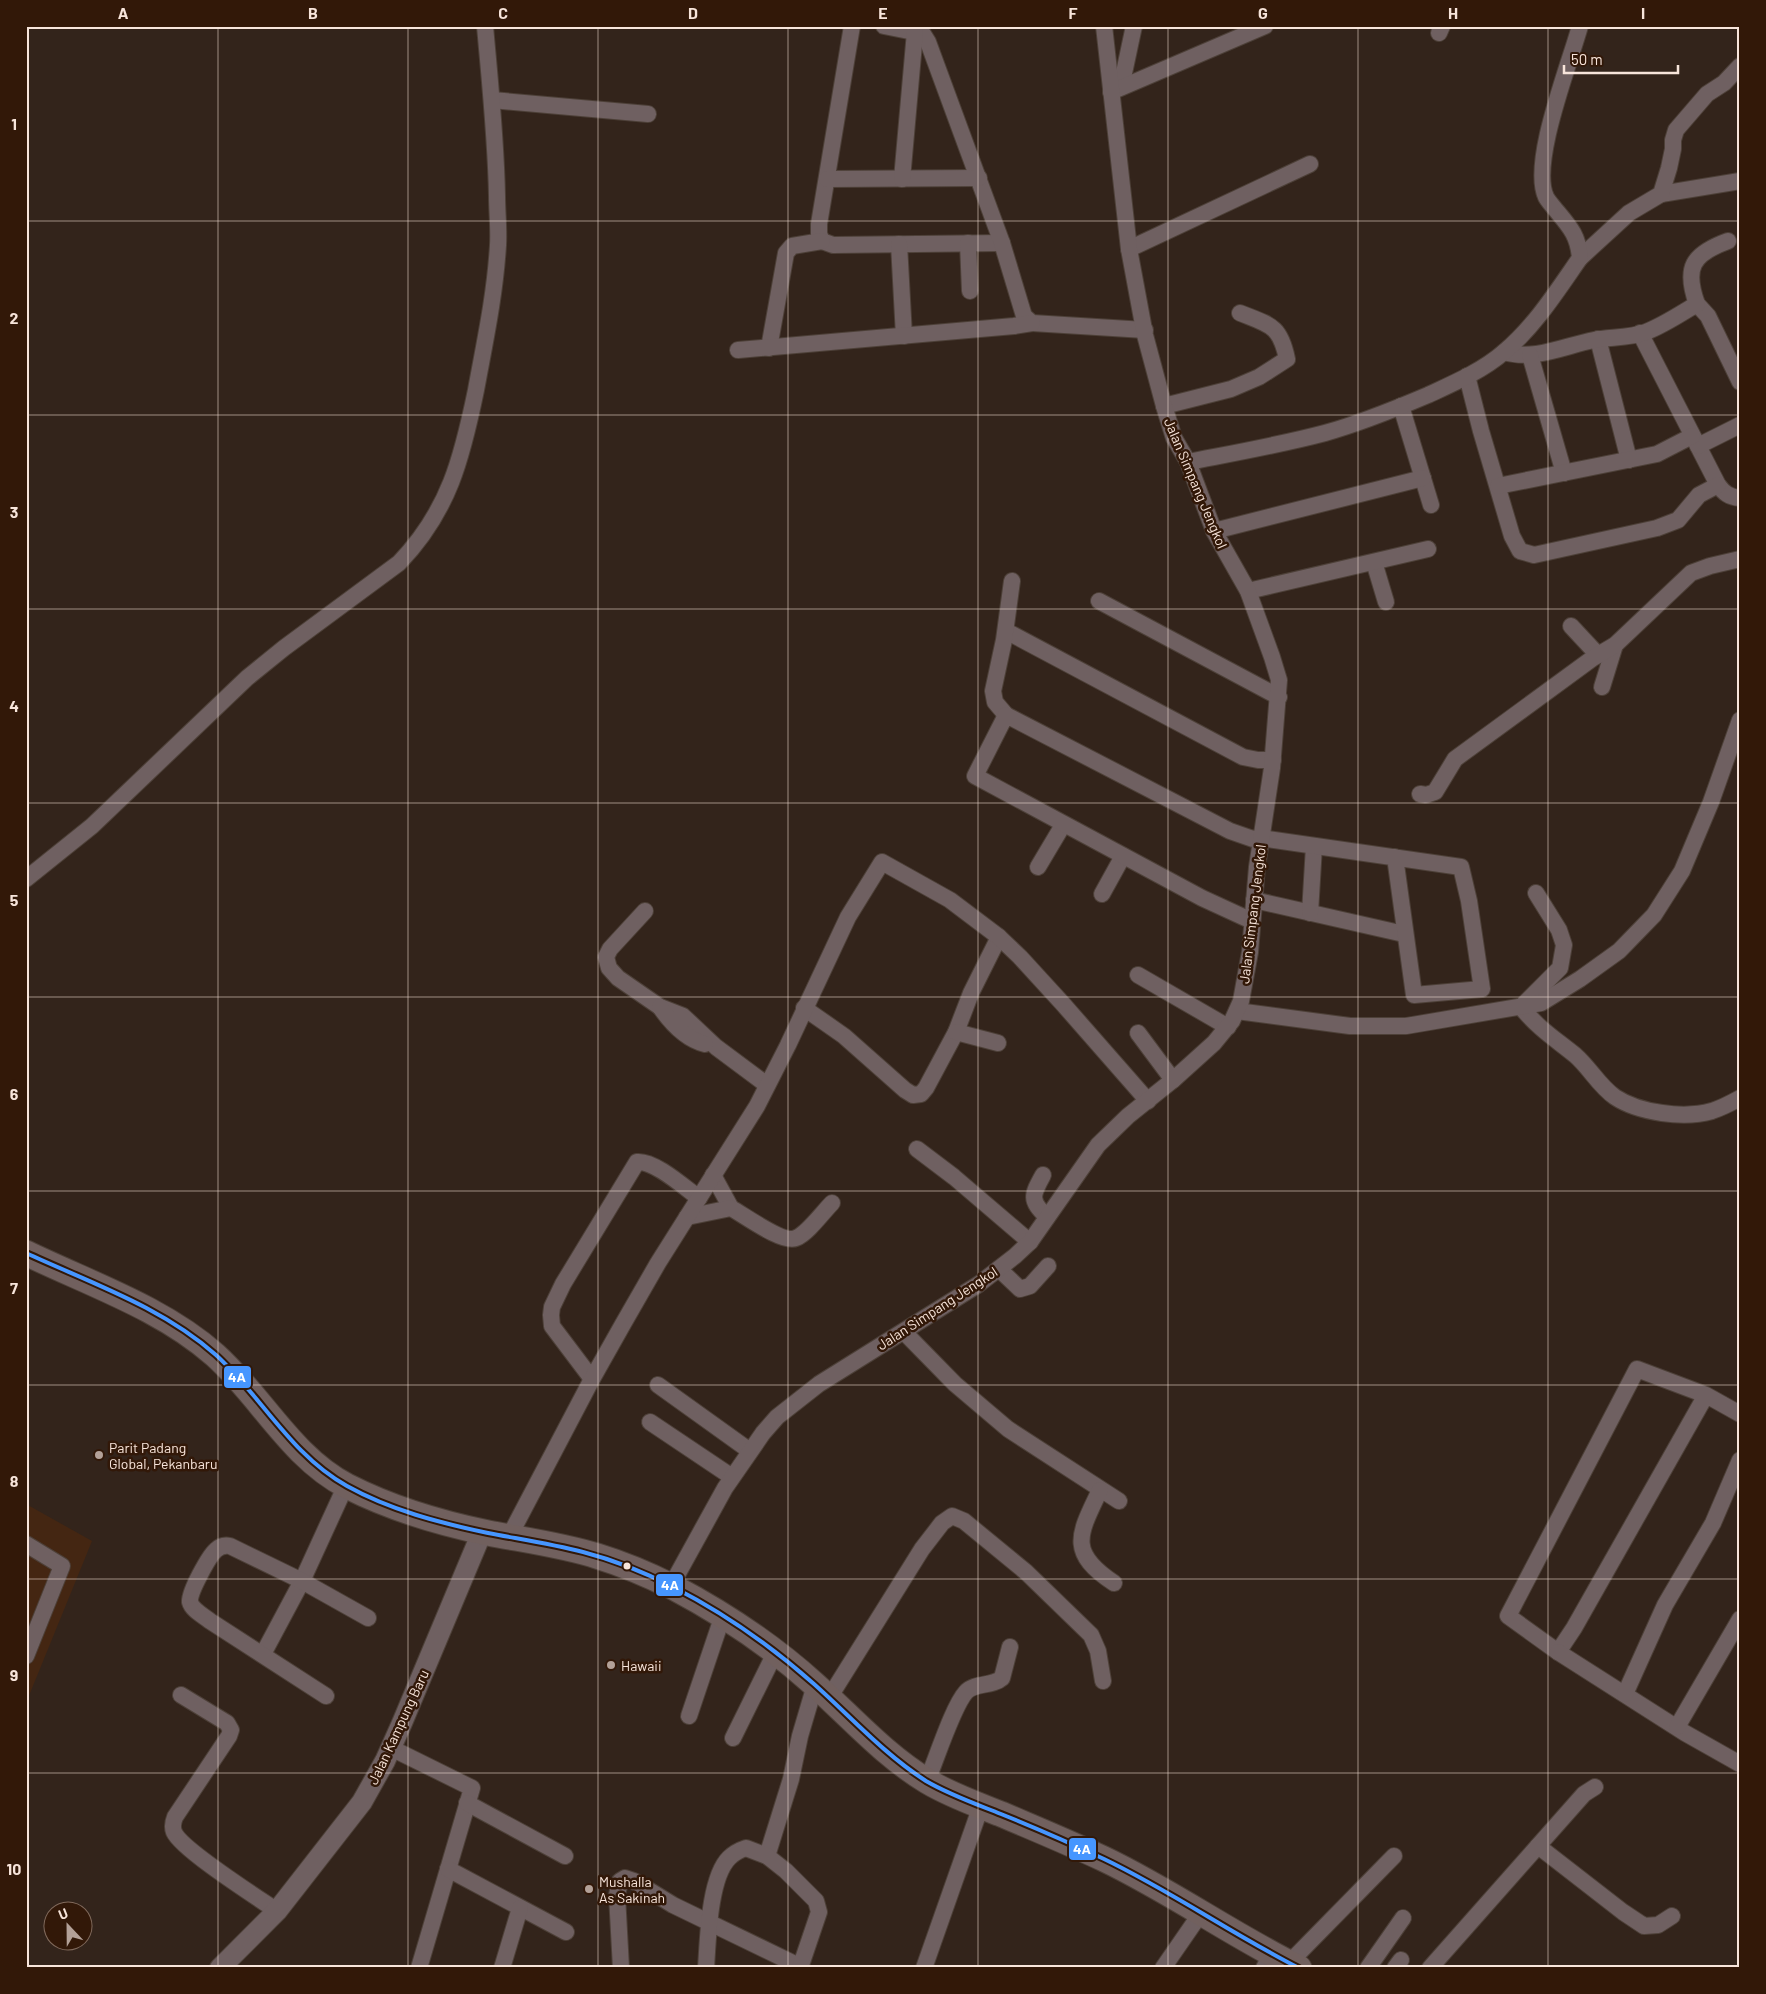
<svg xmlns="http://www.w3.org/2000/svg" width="1766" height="1994" viewBox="0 0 1766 1994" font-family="Barlow,sans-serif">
  <rect width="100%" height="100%" fill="#33241b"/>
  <path fill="#442612" d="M26,1504L92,1541L26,1703Z"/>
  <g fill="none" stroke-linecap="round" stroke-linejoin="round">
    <defs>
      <g id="minor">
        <path d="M852,26L819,224V234L822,241L833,245L1002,243"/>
        <path d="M884,26L919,33L923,34L928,42L1002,243L1024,316L1032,323L1145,330"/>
        <path d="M1439,33L1442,26"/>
        <path d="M1121,87L1134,26"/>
        <path d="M1111,92L1265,26"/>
        <path d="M492,100L648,114"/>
        <path d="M827,179L979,178"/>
        <path d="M902,179L915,32"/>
        <path d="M1661,194L1740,181"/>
        <path d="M968,243L970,291"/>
        <path d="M899,244L904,336"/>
        <path d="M1129,249L1310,164"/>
        <path d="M1580,258L1629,213L1661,194L1669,168L1673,149V140L1676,130L1707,94L1724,83L1740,66"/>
        <path d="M1697,304L1708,316L1740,382"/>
        <path d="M1640,333L1718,485C1724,493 1729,497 1740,498"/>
        <path d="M1598,339L1629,460"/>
        <path d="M769,348L786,253L792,246L822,241"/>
        <path d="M738,350L1014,326L1032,323"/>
        <path d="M1504,352C1534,361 1564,346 1594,340C1610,337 1631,338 1646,332C1664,325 1680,314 1697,304C1684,268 1692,254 1728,241"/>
        <path d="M1530,355L1564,473"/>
        <path d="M1467,376L1481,431L1512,536L1520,551L1534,555L1657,528L1678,520L1699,495L1718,485"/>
        <path d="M1164,406L1231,389L1259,377L1287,359C1280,325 1270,325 1240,313"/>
        <path d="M1401,406L1431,505"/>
        <path d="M1698,446L1740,425"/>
        <path d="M1188,462C1234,453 1280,445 1325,433C1361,423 1395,409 1428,395C1454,383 1482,371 1504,352C1535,326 1557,291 1580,258C1578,235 1570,227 1555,209C1552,205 1548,201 1546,197C1530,163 1570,63 1580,26"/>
        <path d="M1498,486L1657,454L1692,436"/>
        <path d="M1214,531L1423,478"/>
        <path d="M1374,562L1386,602"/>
        <path d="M1248,591L1428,549"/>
        <path d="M1099,601L1279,697"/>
        <path d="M1571,626L1598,655"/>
        <path d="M1006,631L1243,757L1258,760H1273"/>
        <path d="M1602,687L1615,645"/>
        <path d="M1006,715L995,702L993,691L1004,640L1012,581"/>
        <path d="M1420,794L1426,795L1435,792L1455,759L1593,658L1615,645L1691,573L1710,566L1740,559"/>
        <path d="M1038,867L1063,825"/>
        <path d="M26,879L92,826L247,678L284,648L399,563C449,511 462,458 476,390C485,341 495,295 498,245C499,229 497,212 497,196C496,139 490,83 485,26"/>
        <path d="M1102,894L1123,856"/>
        <path d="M1254,900L1404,934"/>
        <path d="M645,911L610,949L606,957L609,968L618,978L660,1007L683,1016L716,1047L767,1085"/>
        <path d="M1310,913L1314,846"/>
        <path d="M1252,921L1202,898L975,776L1006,715L1230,831L1253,839L1261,838L1461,867L1469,901L1482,989L1414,995L1395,857"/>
        <path d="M1138,975L1228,1027"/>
        <path d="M660,1007C671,1023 685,1039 705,1044"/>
        <path d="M1521,1007C1539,1029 1554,1038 1575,1055C1590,1068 1599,1086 1615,1097C1639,1113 1684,1119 1712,1111C1721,1108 1731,1103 1740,1098"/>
        <path d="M1521,1007L1560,968L1564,945L1559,930L1536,893"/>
        <path d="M804,1008L844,1036L905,1090L913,1095L921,1094L926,1088L956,1032L971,993L999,937"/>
        <path d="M1237,1011L1350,1026H1406L1541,1003L1580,979L1619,951L1654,915L1682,871L1711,802L1740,720"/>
        <path d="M956,1032L998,1043"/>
        <path d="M1138,1033L1173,1080"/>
        <path d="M917,1149L954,1177L1030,1242"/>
        <path d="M713,1175L731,1208"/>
        <path d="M1043,1175C1032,1195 1029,1200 1047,1217"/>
        <path d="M687,1217L731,1208C744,1215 783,1244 796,1238C807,1234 823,1212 832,1203"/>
        <path d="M999,1269L1020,1289L1030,1286L1048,1266"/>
        <path d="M904,1332L955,1384L1008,1429L1119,1501"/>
        <path d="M592,1379L552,1326L551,1315L552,1307L563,1284L637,1162C654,1160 684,1187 699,1198"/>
        <path d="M658,1385L750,1451"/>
        <path d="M1706,1395L1574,1628L1558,1652L1508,1616L1637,1369L1706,1395L1740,1414"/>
        <path d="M650,1422L732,1477"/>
        <path d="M1100,1490C1079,1534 1067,1552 1114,1583"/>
        <path d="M509,1537L592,1379L623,1324L658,1263L757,1106L788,1045L848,917L882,862L950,900L999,937L1020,957L1063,1004L1148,1101"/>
        <path d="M26,1544L62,1566L26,1656"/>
        <path d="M671,1586L725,1488L763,1433L777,1417L819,1384L979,1284L1015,1256L1030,1242L1098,1145L1128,1116L1173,1080L1214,1043L1232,1021L1241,1001L1250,952L1257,867L1272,768L1279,680L1272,657L1248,591L1214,531L1188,462L1174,438L1164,406L1145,335L1129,249L1104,26"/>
        <path d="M1558,1652L1685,1733L1740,1764"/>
        <path d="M263,1654L302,1581L346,1485"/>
        <path d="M1625,1694L1665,1605L1713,1523L1740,1460"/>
        <path d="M181,1695L227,1723L231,1730L229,1736L175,1817C173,1822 172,1827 174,1832C181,1849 258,1898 277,1911"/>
        <path d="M326,1696L210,1621C204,1616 192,1610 190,1602C189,1592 209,1556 216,1550C220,1546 225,1545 230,1546L302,1581L368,1618"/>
        <path d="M829,1698L922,1549L942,1523L952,1516L964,1521L1026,1572L1091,1635L1098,1651L1103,1681"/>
        <path d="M689,1716L723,1615"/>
        <path d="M1677,1727L1740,1619"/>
        <path d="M733,1738L776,1651"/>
        <path d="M391,1748L472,1788L419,1968"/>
        <path d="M927,1781C936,1760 953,1706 966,1692C975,1682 992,1687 1002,1678L1010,1647"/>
        <path d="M467,1803L565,1856"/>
        <path d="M1538,1846L1623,1912L1644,1926L1658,1925L1672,1916"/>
        <path d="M767,1856L791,1779L800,1736L815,1685"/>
        <path d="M448,1869L566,1932"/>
        <path d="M1289,1963L1394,1856"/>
        <path d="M502,1968L520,1908"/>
        <path d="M621,1968L617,1895L620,1881L625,1878L634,1881L673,1905L801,1967"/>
        <path d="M706,1968C708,1940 709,1878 729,1858C734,1853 740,1850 746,1848L767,1856L786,1871L816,1901L819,1912L800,1968"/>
        <path d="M924,1968L981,1806"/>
        <path d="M1163,1968L1201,1913"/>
        <path d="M1264,1968L1271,1954"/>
        <path d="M1368,1968L1403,1918"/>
        <path d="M1395,1968L1401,1960"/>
        <path d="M1430,1968L1584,1794L1595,1787"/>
      </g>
      <path id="tertiary" d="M220,1968L277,1911L362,1802L385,1761L402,1723L482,1532"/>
      <path id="primary" d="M26,1253C90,1284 162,1308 215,1355C261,1396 291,1457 347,1486C390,1508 440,1523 488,1533C524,1540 562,1545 597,1556C623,1564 649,1575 673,1587C724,1614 771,1645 814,1684C851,1717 884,1755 927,1781C950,1795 976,1804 1001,1814C1036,1829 1070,1843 1104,1859C1171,1891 1232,1935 1299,1968"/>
    </defs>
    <use href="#minor" stroke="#4d4038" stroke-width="18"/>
    <use href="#tertiary" stroke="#4d4038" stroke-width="22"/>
    <use href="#primary" stroke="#4d4038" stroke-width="27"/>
    <use href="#minor" stroke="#6f6061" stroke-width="16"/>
    <use href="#tertiary" stroke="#6f6061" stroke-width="20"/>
    <use href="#primary" stroke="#71605e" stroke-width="25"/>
    <defs>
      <path id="bus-1" d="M26,1253C91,1283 162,1307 216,1355C262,1397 291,1455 347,1486C390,1510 440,1523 488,1533C519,1539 552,1544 583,1552C614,1560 644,1572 673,1587C724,1613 771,1646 814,1684C851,1717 884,1754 926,1781C950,1795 976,1804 1001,1814C1036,1828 1070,1843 1104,1859C1171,1891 1232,1934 1299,1968"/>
    </defs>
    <use href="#bus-1" stroke="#321808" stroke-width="8"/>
    <use href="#bus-1" stroke="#4696ff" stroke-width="4"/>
  </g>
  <path fill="none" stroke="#f8e5db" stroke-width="1" stroke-opacity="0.55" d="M218,26V1968M408,26V1968M598,26V1968M788,26V1968M978,26V1968M1168,26V1968M1358,26V1968M1548,26V1968M26,221H1740M26,415H1740M26,609H1740M26,803H1740M26,997H1740M26,1191H1740M26,1385H1740M26,1579H1740M26,1773H1740"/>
  <g fill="#b3a198" stroke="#321808" stroke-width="2">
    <circle cx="99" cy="1455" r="5"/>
    <circle cx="611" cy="1665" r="5"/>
    <circle cx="589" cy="1889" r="5"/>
  </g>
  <circle fill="#f8e5db" stroke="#321808" stroke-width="2" cx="627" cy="1566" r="4.5"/>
  <g text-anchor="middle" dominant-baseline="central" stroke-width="5" stroke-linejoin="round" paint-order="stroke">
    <g font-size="14" fill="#f8e5db" stroke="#321808">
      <text transform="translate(1196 483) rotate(67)">Jalan Simpang Jengkol</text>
      <text transform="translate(1252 914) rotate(-83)">Jalan Simpang Jengkol</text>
      <text transform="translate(937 1308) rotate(-33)">Jalan Simpang Jengkol</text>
      <text transform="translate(398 1727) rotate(-65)">Jalan Kampung Baru</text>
    </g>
    <g font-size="14" fill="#f8e5db" stroke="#321808" text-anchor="start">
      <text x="109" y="1447">Parit Padang<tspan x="109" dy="16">Global, Pekanbaru</tspan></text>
      <text x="621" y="1665">Hawaii</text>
      <text x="599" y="1881">Mushalla<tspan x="599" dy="16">As Sakinah</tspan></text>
    </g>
  </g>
  <g stroke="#321808" stroke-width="2">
    <rect x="223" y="1365" width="29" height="24" rx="5" fill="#4696ff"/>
    <rect x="655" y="1573" width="29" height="24" rx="5" fill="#4696ff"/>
    <rect x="1068" y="1837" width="29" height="24" rx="5" fill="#4696ff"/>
  </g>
  <g font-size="14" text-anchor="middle" font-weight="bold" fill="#fff">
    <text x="237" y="1382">4A</text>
    <text x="670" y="1590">4A</text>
    <text x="1082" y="1854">4A</text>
  </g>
  <rect width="1766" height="1994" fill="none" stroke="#321808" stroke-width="55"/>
  <g transform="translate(68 1926) rotate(338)"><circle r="24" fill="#321808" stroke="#816a5c"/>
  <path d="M0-4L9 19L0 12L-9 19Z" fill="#b3a198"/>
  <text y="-8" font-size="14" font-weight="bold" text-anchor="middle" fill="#f8e5db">U</text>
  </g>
  <path d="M1564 65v8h114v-8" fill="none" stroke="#f8e5db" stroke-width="2.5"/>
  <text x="1571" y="65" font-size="15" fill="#f8e5db" stroke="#321808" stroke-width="4" paint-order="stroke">50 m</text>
  <rect x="28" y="28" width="1710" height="1938" fill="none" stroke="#f8e5db" stroke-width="2"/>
  <g font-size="16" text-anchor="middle" font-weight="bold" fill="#f8e5db">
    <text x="123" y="19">A</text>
    <text x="313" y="19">B</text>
    <text x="503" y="19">C</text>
    <text x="693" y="19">D</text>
    <text x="883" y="19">E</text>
    <text x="1073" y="19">F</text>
    <text x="1263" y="19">G</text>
    <text x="1453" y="19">H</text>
    <text x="1643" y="19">I</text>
    <text x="14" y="130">1</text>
    <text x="14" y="324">2</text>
    <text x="14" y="518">3</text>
    <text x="14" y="712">4</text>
    <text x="14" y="906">5</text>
    <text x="14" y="1100">6</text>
    <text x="14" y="1294">7</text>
    <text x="14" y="1487">8</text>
    <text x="14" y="1681">9</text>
    <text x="14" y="1875">10</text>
  </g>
</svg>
